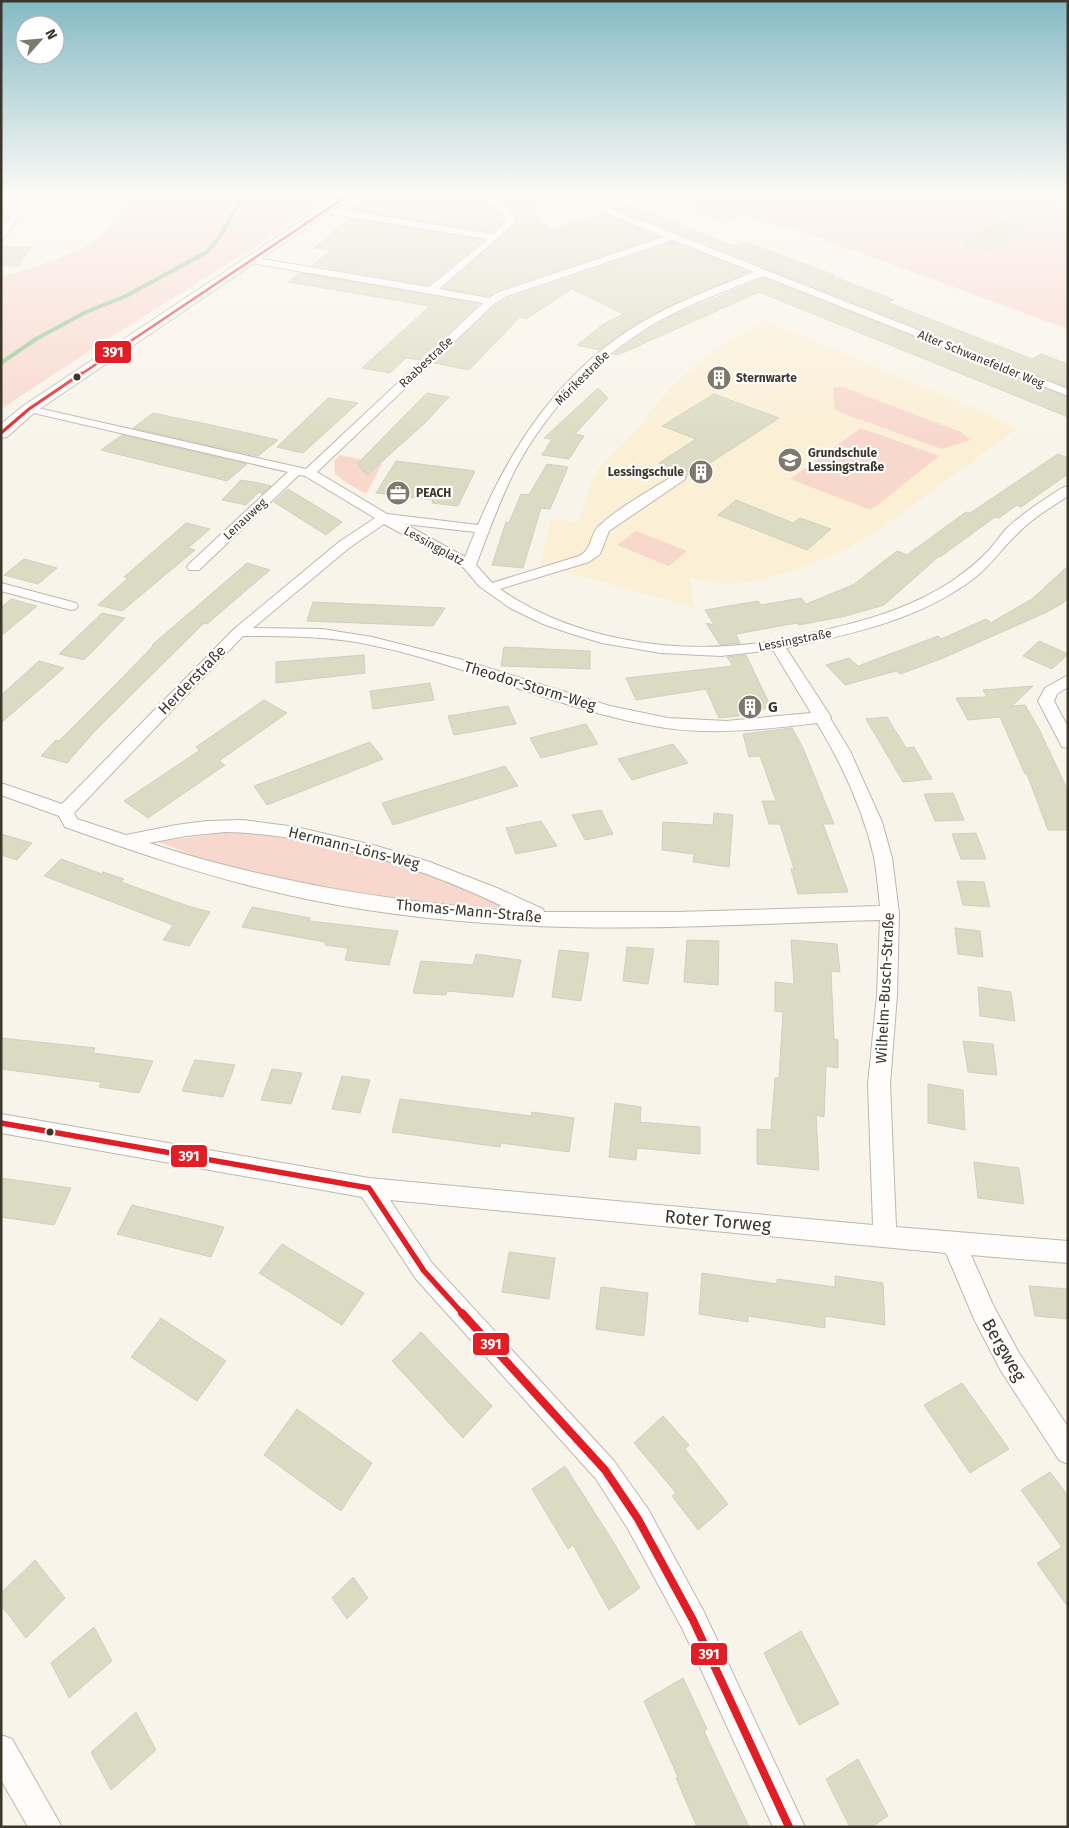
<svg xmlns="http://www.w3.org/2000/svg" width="1069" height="1828" viewBox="0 0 1069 1828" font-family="'Fira Sans',sans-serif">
  <rect width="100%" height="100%" fill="#f9f4e9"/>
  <path fill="#fbefd5" d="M764,320L1007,422L1016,429L894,519L847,549L804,567L753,582L722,584L689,577L695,608L541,565L550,519L578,522L591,483L600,467L641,424L669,389L706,356Z"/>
  <g fill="#f8d7cd">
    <path d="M127,192H232L234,196L247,198L260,192H338L245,253L103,342L1,409V276C27,271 86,251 104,233C115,222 120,205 127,192Z"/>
    <path d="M654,192H970L984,195L987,193L1019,203L1068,209V329L806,233L743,216L723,223L686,209L692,206Z"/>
    <path d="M840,386L961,432L970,440L942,449L839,412L835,409L833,389Z"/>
    <path d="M861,428L939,456L871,510L790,479Z"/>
    <path d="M340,455L382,464L366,494L344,481L335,474L334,461Z"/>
    <path d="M636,531L687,551L669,566L617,545Z"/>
    <path d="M233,831L315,839L451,880L503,902L502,907L498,908C426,907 353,895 283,879C241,869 199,859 159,842Z"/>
  </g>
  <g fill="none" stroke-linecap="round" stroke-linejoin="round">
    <path stroke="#8fc38d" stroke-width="4" d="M1,363L36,339L86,312L126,296L207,252L220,236L242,198"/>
  </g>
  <g fill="#dadbc2" stroke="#d0cfc4">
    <path d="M376,192H472L496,208L504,221L492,232L351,209Z"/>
    <path d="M487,192H534V211L550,230L603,214L659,237L498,290L489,296L443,288L518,222L506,203Z"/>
    <path d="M999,192H1031L1030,194L1042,196L1048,192H1053L1057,198L1065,199L990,251L964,245L1010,216L990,212Z"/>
    <path d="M631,205L734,246L746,242L834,275L832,276L894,300L887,302L1032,359L1041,354L1068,364V387L617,209Z"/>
    <path d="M350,219L484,240L428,285L312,265L332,250L314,248L337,231H333Z"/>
    <path d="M673,242L749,272L665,308L622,333L599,350L577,345L605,323L624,314L572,289L526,319L520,317L469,370L434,363L496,305L508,298Z"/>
    <path d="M1,247H32L18,266H1Z"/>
    <path d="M300,273L479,304L419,360L406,358L390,373L362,368L430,306L288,282Z"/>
    <path d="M763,278L1068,398V417L759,292L618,355L614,354L638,336L672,316Z"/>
    <path d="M598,388L608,398L575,434L584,436L569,459L542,455L552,439L544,438Z"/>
    <path d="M427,393L449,397L426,422L367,475L357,464Z"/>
    <path d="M714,394L779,418L690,476L659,463L696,439L662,426Z"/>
    <path d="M328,398L358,403L303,453L277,447Z"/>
    <path d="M153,413L216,426L278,440L258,456L133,428Z"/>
    <path d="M122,435L247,464L227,481L101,450Z"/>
    <path d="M1058,454L1068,458V474L1021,507L1017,505L999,518L995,517L940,557H938L884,605L846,616L799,625L797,623L736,634L740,643L720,645L706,623L714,625L705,610L758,601L761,605L801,598L806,604L853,585L897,551L907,555L966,512L970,513Z"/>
    <path d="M396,461L475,471L458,506L432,503L433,500L376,493Z"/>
    <path d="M547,464L568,467L550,509L541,508L523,568L492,565L506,522L509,523L521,494L529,495Z"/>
    <path d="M241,480L259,483L271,486L262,494L259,492L246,505L222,500Z"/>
    <path d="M288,489L321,509L342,522L326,535L274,502Z"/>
    <path d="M736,500L793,523L800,518L831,529L807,550L718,515Z"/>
    <path d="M186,523L210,529L188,548L195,550L122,611L98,605L128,578L124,577Z"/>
    <path d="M24,559L57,568L38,584L4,575Z"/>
    <path d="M247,563L270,570L207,624L204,623L94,732L67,763L41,756L56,740L59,741L117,683L154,645H152Z"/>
    <path d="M1068,566V598L1063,603L1047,612L941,659L900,674L896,671L845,685L826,665L849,658L858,666L938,636L941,639L986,619L993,624L992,622L1032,599Z"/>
    <path d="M11,599L37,606L1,636V608Z"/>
    <path d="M313,602L445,608L433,626L307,621Z"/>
    <path d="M102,613L125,618L84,660L59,654Z"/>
    <path d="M1039,641L1068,654L1052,669L1023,656Z"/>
    <path d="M504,647L590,651V669L501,666Z"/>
    <path d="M364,655L365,673L276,683V662Z"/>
    <path d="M746,655L771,707L738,716L719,718L706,689L636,700L626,678L733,666L727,657Z"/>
    <path d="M39,661L64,668L1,723V695Z"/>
    <path d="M430,683L434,700L373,709L370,691Z"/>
    <path d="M1033,686L1012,706L1025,705L1039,729L1068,791V830H1048L1027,774H1025L1000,717L968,720L956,698L987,697L983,690Z"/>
    <path d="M264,700L287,713L219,761L225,765L148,818L124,801L200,750L196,747Z"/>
    <path d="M508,706L516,724L454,735L448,716Z"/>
    <path d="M887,717L906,748L914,747L932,779L903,782L866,719Z"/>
    <path d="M586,724L598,744L541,758L530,738Z"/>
    <path d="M792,728L803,748L834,824H823L848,892L798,894L791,869H794L780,824H769L762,801H776L760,756L749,757L743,734Z"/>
    <path d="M370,742L383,759L267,805L254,786Z"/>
    <path d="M673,744L688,763L632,780L618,759Z"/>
    <path d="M505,766L518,786L393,825L382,803Z"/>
    <path d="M953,793L964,820L935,821L924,794Z"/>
    <path d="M601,810L613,834L585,840L572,815Z"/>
    <path d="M714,813L733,815L729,867L693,862L694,854L662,850L663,822L713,825Z"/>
    <path d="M541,821L557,846L516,854L506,828Z"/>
    <path d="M976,833L986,859H961L952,834Z"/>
    <path d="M1,834L32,843L17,860L1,855Z"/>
    <path d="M61,859L102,874L103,872L124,879L121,882L188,906L210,912L189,946L163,940L173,925L44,876Z"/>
    <path d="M957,881L984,882L990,907L963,905Z"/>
    <path d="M252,907L310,918L309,921L398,931L389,965L345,960L348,948L325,945V942L242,927Z"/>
    <path d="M955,928L980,931L983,957L958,954Z"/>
    <path d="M687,940L719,941L718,985L684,982Z"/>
    <path d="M791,940L837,944L840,972L831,971L834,1039L838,1040V1068L826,1066L824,1117L816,1115L819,1170L757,1164V1129L771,1130L775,1078H779L783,1012L775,1011V982L794,984Z"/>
    <path d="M627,947L654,949L648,984L623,981Z"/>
    <path d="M559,950L589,953L581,1001L552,997Z"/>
    <path d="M476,954L521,960L513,997L447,991L446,995L413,993L421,961L473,965Z"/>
    <path d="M978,987L1011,992L1015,1021L980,1016Z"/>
    <path d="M1,1038L95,1048L93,1053L153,1061L139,1093L99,1087L101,1082L1,1069Z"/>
    <path d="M963,1041L993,1044L997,1075L968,1072Z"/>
    <path d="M195,1060L235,1065L223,1097L182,1091Z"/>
    <path d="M272,1069L302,1073L291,1104L261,1100Z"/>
    <path d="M342,1076L370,1080L360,1113L332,1109Z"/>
    <path d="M928,1084L963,1090L965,1130L928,1123Z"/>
    <path d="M400,1099L531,1116L532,1112L574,1118L569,1152L501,1143L500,1147L392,1132Z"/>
    <path d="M615,1103L641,1107L640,1122L700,1127V1154L637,1148L636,1160L609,1157Z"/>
    <path d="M974,1162L1019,1168L1024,1204L978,1198Z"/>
    <path d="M1,1178L71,1188L54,1225L1,1217Z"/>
    <path d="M132,1205L224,1227L211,1257L117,1234Z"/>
    <path d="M282,1244L364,1293L342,1325L259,1273Z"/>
    <path d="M509,1252L555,1258L549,1299L502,1292Z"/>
    <path d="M702,1273L777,1284V1279L835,1287V1276L883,1283L885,1325L825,1316V1328L748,1316V1322L699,1314Z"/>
    <path d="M1029,1286L1068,1289V1319L1035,1316Z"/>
    <path d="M601,1287L648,1293L644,1336L596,1329Z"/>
    <path d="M161,1318L226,1361L197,1401L131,1357Z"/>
    <path d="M421,1332L492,1406L463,1438L392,1361Z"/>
    <path d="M962,1383L1009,1449L970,1473L924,1405Z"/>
    <path d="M297,1409L372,1463L341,1511L264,1455Z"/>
    <path d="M663,1416L689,1445L685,1449L728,1504L698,1530L672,1496L676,1493L634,1443Z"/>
    <path d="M565,1466L614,1543L640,1588L609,1610L573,1545L568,1549L532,1489Z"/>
    <path d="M1050,1472L1068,1496V1607L1037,1563L1062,1547L1021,1490Z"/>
    <path d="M35,1560L65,1598L26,1638L1,1605V1593Z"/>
    <path d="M353,1577L368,1598L347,1619L332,1598Z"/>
    <path d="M94,1627L112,1661L69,1698L51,1663Z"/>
    <path d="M801,1631L839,1704L799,1725L764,1653Z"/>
    <path d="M683,1678L707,1729L704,1731L749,1827H697L676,1778L678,1777L644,1701Z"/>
    <path d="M136,1712L156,1750L111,1790L91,1752Z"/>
    <path d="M858,1759L888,1816L872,1827H850L826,1779Z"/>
  </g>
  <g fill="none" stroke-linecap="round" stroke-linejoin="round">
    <defs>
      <g id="minor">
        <path d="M29,192H37L4,238L1,239V229Z"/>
        <path d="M474,192C493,192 509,203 516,222L439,289L489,298L499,292L664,237L556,192H568L1068,389V396L763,276C728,290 692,303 659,321C599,355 547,409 515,470C500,500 488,533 476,565L492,583L579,556C594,548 589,534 600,525C622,505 651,490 676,474H684L686,477L684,480L609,531L600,554L589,562L500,589C570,638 668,654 751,644C777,642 803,635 829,629C872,619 914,606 952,581C965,572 978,562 989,550C995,543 1000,536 1006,529C1018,518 1031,508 1045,499C1052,495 1059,488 1068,486V496C1050,508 1031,519 1016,535C1002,548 992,564 977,576C923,619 852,634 786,648L831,717L830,718L850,751L882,822L892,858L899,913L897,995L890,1084L896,1227L1068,1241V1263L971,1255L993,1305L1019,1353L1068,1427V1464L1059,1460L1001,1371L975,1321L946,1253L390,1200L432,1263L614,1461L648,1509L703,1610L805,1827H773L683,1630L628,1529L596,1479L416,1279L362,1197L1,1133V1114L369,1178L873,1225L868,1084L877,995L880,920C760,923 639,932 518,925C441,921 363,912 288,895C212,878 138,853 65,827L59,816L1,795V783L62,804L234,629L339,542L375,518L305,476L299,475L199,570H189L187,567L189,564L288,472L25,411L23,409L25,407L29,406L306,469L483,303L251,263L246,260L251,257L429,287L488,239L326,213L322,210L326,207L493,234L506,221C501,203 486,203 474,192ZM673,240L754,272C720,286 686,298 653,316C569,361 514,439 478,525L387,514L317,472L495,303L507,296ZM384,524L464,568L479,586L510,608L543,624L569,633L602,643L661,653L721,656L773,650L811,713L726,721L668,718L610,706L463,660L372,637L322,629L253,628L349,548ZM405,524L475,532L465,557ZM243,636C281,636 319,636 356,642C462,661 560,712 666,728C716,735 767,729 817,723C842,764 863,810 874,857C877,873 878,890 880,906L677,912H544L543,909L497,888L427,861L373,845L296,827L243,820L207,821L176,825L126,835L77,819L74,813ZM225,832C319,834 429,869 512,911C387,901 269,882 149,843L186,836Z"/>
        <path d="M1,583L76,603L78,606L76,609L71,610L1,591Z"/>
        <path d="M1068,675V687L1057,694L1054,701L1068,727V748L1062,747L1060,743L1038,701L1045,688Z"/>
        <path d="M1,1735L12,1739L62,1827H28L1,1780Z"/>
      </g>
      <path id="secondary" d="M345,192H359L35,412L7,437L1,438V424L23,406Z"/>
    </defs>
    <use href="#minor" stroke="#bcb8ae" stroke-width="2"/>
    <use href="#secondary" stroke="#bcb8ae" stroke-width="2"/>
    <use href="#minor" fill="#fefdfc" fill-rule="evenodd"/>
    <use href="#secondary" fill="#fefdfc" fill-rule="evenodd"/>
    <defs>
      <path id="bus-1-far3" d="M80,375L353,192"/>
      <path id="bus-1-far2" d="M1,433L29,409L82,373"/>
      <path id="bus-1-far1" d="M1,1123L369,1188L424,1271L463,1314"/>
      <path id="bus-1" d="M462,1313L605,1470L638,1519L693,1620L789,1827"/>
    </defs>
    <use href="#bus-1-far3" stroke="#fff" stroke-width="4.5"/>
    <use href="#bus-1-far2" stroke="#fff" stroke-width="5.5"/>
    <use href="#bus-1-far1" stroke="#fff" stroke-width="9"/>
    <use href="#bus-1" stroke="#fff" stroke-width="11"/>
    <use href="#bus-1-far3" stroke="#e11e26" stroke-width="2.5"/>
    <use href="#bus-1-far2" stroke="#e11e26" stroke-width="3"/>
    <use href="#bus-1-far1" stroke="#e11e26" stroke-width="5.5"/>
    <use href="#bus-1" stroke="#e11e26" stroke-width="8"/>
  </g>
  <linearGradient id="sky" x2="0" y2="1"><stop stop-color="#84bac4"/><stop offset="0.43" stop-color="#fcfaf5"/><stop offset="1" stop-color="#fcfaf5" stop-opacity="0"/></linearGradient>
  <rect width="1069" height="448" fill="url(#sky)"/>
  <defs>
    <symbol id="building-disc" viewBox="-11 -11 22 22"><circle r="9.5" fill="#7e796d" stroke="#fff"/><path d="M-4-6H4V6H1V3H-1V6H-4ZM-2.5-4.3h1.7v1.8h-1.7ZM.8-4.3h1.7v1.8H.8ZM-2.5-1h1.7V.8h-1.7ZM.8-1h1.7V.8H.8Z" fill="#fff"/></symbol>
    <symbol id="school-disc" viewBox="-11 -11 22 22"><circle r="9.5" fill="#7e796d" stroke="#fff"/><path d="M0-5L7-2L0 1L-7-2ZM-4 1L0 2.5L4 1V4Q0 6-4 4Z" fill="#fff"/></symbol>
    <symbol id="office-disc" viewBox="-11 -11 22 22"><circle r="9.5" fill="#7e796d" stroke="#fff"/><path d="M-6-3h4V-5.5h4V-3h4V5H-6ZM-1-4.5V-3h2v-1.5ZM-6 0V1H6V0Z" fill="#fff"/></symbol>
  </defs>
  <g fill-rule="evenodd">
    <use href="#building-disc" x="705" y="364" width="28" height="28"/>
    <use href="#school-disc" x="776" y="446" width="28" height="28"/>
    <use href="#building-disc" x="687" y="458" width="28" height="28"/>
    <use href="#office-disc" x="384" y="479" width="28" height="28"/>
    <use href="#building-disc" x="736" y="693" width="28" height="28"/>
  </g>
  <g fill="#3c372a" stroke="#fff" stroke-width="2">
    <circle cx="77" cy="377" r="4.5"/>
    <circle cx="50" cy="1132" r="4.5"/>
  </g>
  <g text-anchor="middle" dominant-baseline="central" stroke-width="4.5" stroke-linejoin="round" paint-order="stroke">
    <g font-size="12" fill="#3c372a" stroke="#fff">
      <text transform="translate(981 359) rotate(22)">Alter Schwanefelder Weg</text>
      <text transform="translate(426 362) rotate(-43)">Raabestraße</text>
      <text transform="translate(582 378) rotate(-45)">Mörikestraße</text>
      <text transform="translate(245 519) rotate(-43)">Lenauweg</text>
      <text transform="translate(434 546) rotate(29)">Lessingplatz</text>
      <text transform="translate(795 640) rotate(-11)">Lessingstraße</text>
    </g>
    <g font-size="12" font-weight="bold" fill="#3c372a" stroke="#fff" text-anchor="start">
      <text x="736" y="378">Sternwarte</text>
      <text x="808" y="453">Grundschule<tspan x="808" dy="14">Lessingstraße</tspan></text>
      <text x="684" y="472" text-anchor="end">Lessingschule</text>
      <text x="416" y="493">PEACH</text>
    </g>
    <g font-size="15" fill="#3c372a" stroke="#fff">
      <text transform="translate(192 680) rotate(-46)">Herderstraße</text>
      <text transform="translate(530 686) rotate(17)">Theodor-Storm-Weg</text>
      <text transform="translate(354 848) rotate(14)">Hermann-Löns-Weg</text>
      <text transform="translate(469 911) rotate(5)">Thomas-Mann-Straße</text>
      <text transform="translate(885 988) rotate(-87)">Wilhelm-Busch-Straße</text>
    </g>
    <g font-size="15" font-weight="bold" fill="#3c372a" stroke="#fff" text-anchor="start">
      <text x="768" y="707">G</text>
    </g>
    <g font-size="18" fill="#3c372a" stroke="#fff">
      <text transform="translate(718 1221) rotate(5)">Roter Torweg</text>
      <text transform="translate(1004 1350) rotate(60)">Bergweg</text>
    </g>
  </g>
  <g stroke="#fff" stroke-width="2">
    <rect x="94" y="340" width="38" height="24" rx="5" fill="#e11e26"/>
    <rect x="170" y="1144" width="38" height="24" rx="5" fill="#e11e26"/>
    <rect x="472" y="1332" width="38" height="24" rx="5" fill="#e11e26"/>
    <rect x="690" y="1642" width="38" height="24" rx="5" fill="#e11e26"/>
  </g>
  <g font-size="14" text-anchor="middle" font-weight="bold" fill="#fff">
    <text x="113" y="357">391</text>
    <text x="189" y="1161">391</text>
    <text x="491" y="1349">391</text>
    <text x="709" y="1659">391</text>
  </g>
  <rect width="1069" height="1828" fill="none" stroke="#3c372a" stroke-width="5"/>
  <g transform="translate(40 40) rotate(63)"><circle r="24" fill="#ffffff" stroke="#b1afaa"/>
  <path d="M0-4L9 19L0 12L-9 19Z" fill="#7e796d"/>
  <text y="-8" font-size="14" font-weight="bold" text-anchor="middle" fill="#3c372a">N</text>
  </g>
</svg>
